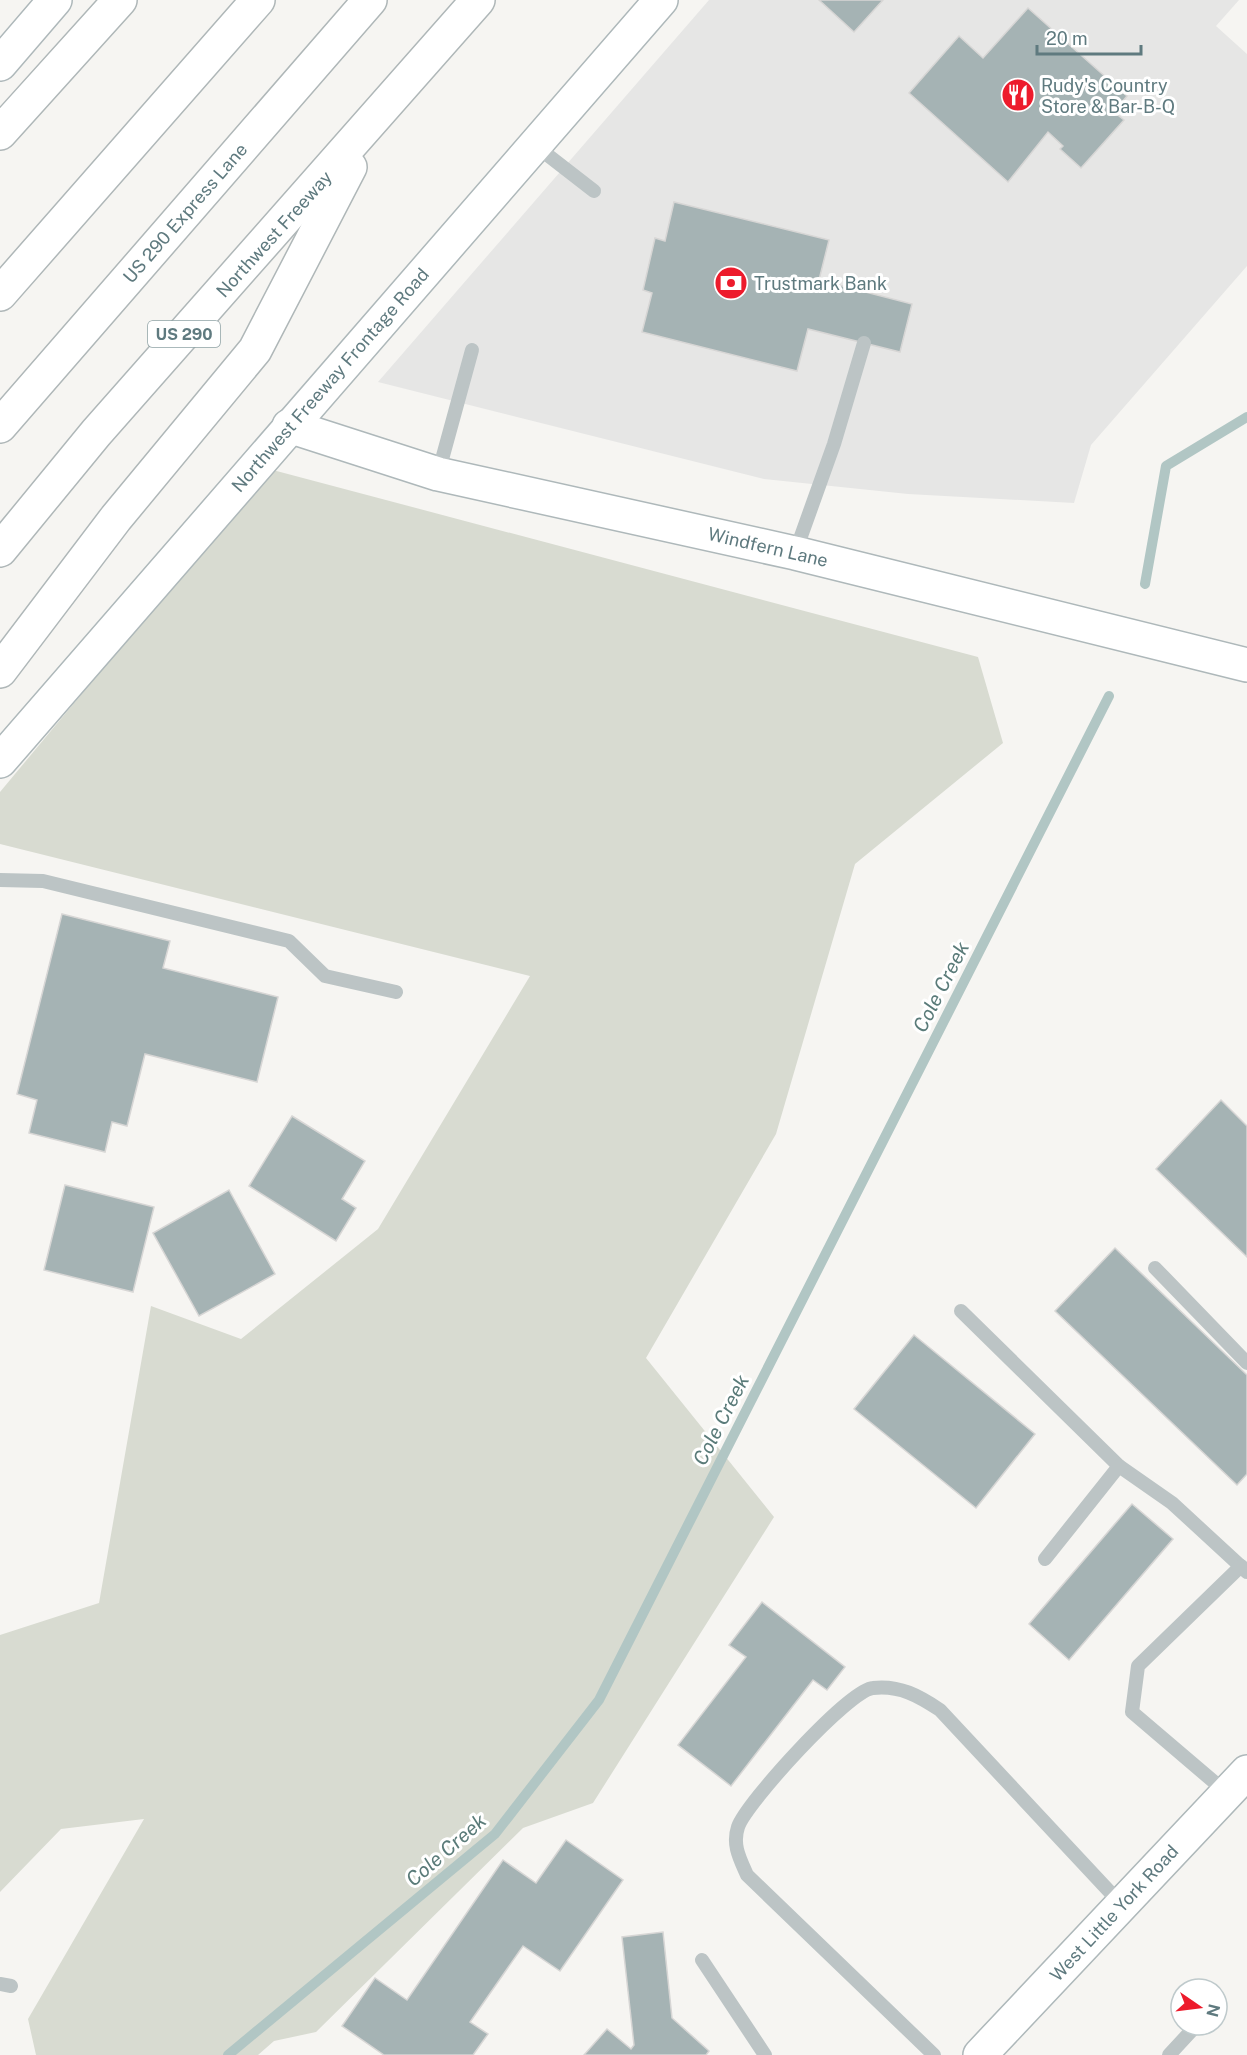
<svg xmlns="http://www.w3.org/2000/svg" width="1247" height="2055" viewBox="0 0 1247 2055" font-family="'Public Sans',sans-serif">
  <rect width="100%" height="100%" fill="#f6f5f2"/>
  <path fill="#e6e6e5" d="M709,0H1239L1216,26L1247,54V266L1091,445L1074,503L908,494L764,479L378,382Z"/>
  <path fill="#d8dbd1" d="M269,469L978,657L1003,743L855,864L776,1134L646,1358L774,1517L593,1803L523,1828L316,2032L274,2041L258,2055H36L28,2019L144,1819L61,1829L0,1892V1635L99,1603L151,1306L241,1339L378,1229L530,976L0,844V792Z"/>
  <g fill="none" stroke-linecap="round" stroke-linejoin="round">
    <g stroke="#b1c6c4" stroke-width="10">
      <path d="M1145,584L1166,466L1247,417"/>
      <path d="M228,2055L495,1834L599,1700L1109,696"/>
    </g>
  </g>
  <g fill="#a5b3b4" stroke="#d7d6d5" stroke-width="1.5">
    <path d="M819,0H883L854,32Z"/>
    <path d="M1028,8L1127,96L1114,112L1124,120L1081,168L1060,149L1063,146L1048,132L1008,182L909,93L959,36L983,58Z"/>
    <path d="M674,202L829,240L819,280L912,304L900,352L808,329L797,371L642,332L652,293L643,290L655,238L665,241Z"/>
    <path d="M62,914L170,941L163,968L278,997L257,1082L145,1054L127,1126L112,1122L105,1152L29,1133L37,1100L17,1094Z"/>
    <path d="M1221,1100L1247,1126V1257L1156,1169Z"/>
    <path d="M292,1116L365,1161L342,1199L356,1208L336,1241L249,1186Z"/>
    <path d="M65,1185L154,1207L133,1292L44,1270Z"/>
    <path d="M229,1190L275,1274L199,1316L153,1233Z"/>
    <path d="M1115,1248L1247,1375V1474L1237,1485L1055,1311Z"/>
    <path d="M914,1335L1035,1434L976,1508L854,1409Z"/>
    <path d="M1132,1504L1173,1539L1069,1660L1029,1624Z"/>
    <path d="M762,1602L845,1667L827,1690L813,1680L731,1786L678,1745L746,1657L729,1645Z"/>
    <path d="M566,1840L623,1880L560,1971L523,1946L470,2022L488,2034L473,2055H384L342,2026L375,1978L407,2000L503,1860L536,1883Z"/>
    <path d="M663,1932L672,2018L709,2051L706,2055H584L607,2029L631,2049L634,2045L622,1937Z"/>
  </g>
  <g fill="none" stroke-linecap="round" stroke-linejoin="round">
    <defs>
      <g id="secondary">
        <path d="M0,64L55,0"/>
        <path d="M289,426L438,474L795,553L1247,665"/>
        <path d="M0,761L661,0"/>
        <path d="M980,2055L1247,1772"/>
      </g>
      <g id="highway">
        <path d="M0,133L120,0"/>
        <path d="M0,294L258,0"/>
        <path d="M0,426L370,0"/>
        <path d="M0,550L96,433L478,0"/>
        <path d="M0,671L116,518L255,350L350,167"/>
      </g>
    </defs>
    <use href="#secondary" stroke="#aeb8ba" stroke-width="36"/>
    <use href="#highway" stroke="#afb7b8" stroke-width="36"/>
    <g stroke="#bcc4c5" stroke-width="14">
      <path d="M536,146L594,191"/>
      <path d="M438,474L472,350"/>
      <path d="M795,553L834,444L864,343"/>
      <path d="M0,880L43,881L289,941L325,976L396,992"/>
      <path d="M1155,1268L1247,1363"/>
      <path d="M961,1311L1119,1466L1172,1503L1247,1572"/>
      <path d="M1045,1559L1119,1466"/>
      <path d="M1227,1793L1132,1712L1138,1666L1241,1566"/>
      <path d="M702,1960L765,2055"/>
      <path d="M0,1984L11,1986"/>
      <path d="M934,2055L747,1875C740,1859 732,1845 738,1827C746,1803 849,1690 873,1688C900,1685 919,1696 940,1710L1122,1905"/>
      <path d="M1169,2055L1193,2029"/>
    </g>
    <use href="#secondary" stroke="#fff" stroke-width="33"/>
    <use href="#highway" stroke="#fff" stroke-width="33"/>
  </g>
  <defs>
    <symbol id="restaurant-disc" viewBox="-11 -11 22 22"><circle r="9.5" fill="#ed1b2c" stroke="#fff"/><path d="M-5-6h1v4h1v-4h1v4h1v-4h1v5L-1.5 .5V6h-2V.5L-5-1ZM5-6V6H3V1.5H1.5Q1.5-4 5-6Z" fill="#fff"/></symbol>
    <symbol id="bank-disc" viewBox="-11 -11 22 22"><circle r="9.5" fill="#ed1b2c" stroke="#fff"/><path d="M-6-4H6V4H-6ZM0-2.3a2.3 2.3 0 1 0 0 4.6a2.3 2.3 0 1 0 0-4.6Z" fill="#fff"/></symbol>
  </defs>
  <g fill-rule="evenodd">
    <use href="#restaurant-disc" x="999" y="76" width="38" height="38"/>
    <use href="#bank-disc" x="712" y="264" width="38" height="38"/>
  </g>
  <g text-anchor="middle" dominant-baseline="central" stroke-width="6" stroke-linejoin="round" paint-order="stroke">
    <rect fill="#fff" stroke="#8fa2a5" stroke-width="1.5" x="148" y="321" width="72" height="26" rx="4.5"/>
    <g font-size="16" font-weight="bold" fill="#5f7a7f">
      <text x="184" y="334">US 290</text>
    </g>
    <g font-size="18" fill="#5f7a7f" stroke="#fff" text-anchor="start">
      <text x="1041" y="85">Rudy's Country<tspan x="1041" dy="21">Store &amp; Bar-B-Q</tspan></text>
      <text x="754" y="283">Trustmark Bank</text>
    </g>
    <g font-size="18" fill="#5f7a7f" stroke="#fff">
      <text transform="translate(185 213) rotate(-49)">US 290 Express Lane</text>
      <text transform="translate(274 234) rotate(-48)">Northwest Freeway</text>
      <text transform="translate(330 380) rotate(-49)">Northwest Freeway Frontage Road</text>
      <text transform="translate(768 547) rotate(13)">Windfern Lane</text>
      <text transform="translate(1114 1913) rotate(-47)">West Little York Road</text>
    </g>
    <g font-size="20" font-style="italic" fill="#5a7b79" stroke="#fff">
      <text transform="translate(941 987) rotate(-63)">Cole Creek</text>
      <text transform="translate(721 1420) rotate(-63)">Cole Creek</text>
      <text transform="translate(446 1850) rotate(-41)">Cole Creek</text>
    </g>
  </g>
  <g transform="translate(1199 2007) rotate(104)"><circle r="28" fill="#ffffff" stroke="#bfcacc" stroke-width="1.5"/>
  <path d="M0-4.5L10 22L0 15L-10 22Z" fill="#ed1b2c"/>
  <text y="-9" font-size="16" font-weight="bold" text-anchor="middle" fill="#5f7a7f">N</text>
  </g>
  <path d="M1037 45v9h104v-9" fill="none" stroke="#5f7a7f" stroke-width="3"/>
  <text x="1046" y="45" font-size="18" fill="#5f7a7f" stroke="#ffffff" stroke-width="4.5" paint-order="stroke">20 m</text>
</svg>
